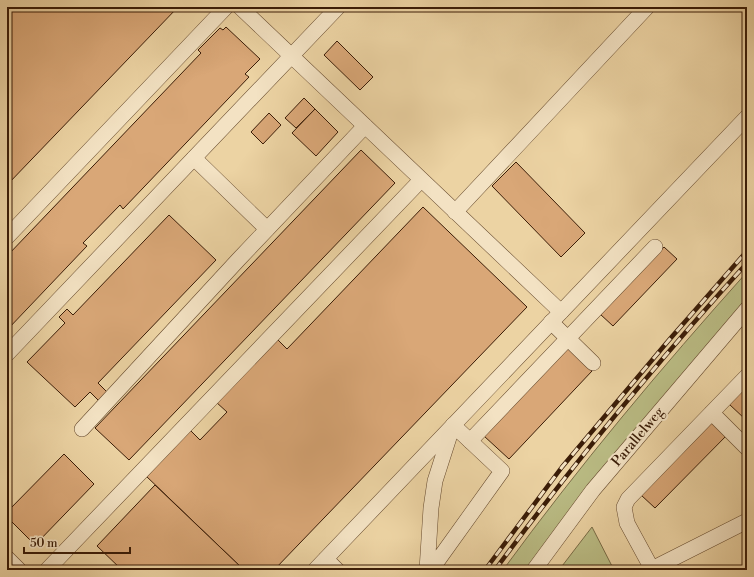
<svg xmlns="http://www.w3.org/2000/svg" width="754" height="577" viewBox="0 0 754 577" font-family="'Libre Bodoni',serif">
  <rect width="100%" height="100%" fill="#ecd3a3"/>
  <filter id="stains"><feTurbulence type="fractalNoise" baseFrequency=".005" numOctaves="4"/><feColorMatrix values="0 0 0 0 .2 0 0 0 0 .09 0 0 0 0 .02 0 0 0 .5 -.17"/></filter>
  <radialGradient id="worn" r=".72"><stop offset=".6" stop-color="#630" stop-opacity="0"/><stop offset="1" stop-color="#630" stop-opacity=".3"/></radialGradient>
  <g fill="#babc84" stroke="#7a6c46">
    <path d="M747,272V298L588,486L526,570H503C579,466 661,368 747,272Z"/>
    <path d="M592,527L614,570H559Z"/>
  </g>
  <g fill="#d9a777" stroke="#3a1c07">
    <path d="M7,7H178L7,185Z"/>
    <path d="M226,27L260,59L245,74L249,77L123,209L120,205L83,243L87,246L7,330V256L201,53L198,50L220,28L223,30Z"/>
    <path d="M337,41L373,77L360,90L324,55Z"/>
    <path d="M304,98L315,109L296,128L285,118Z"/>
    <path d="M315,109L338,132L316,156L292,133Z"/>
    <path d="M269,113L281,125L263,144L251,132Z"/>
    <path d="M361,150L395,183L129,460L95,428Z"/>
    <path d="M516,162L585,233L561,257L492,186Z"/>
    <path d="M423,207L527,307L274,570H244L145,475L189,429L200,440L227,412L216,402L277,339L287,349Z"/>
    <path d="M169,215L216,260L98,383L107,392L99,401L90,392L75,407L27,362L65,323L59,317L67,309L73,315Z"/>
    <path d="M664,247L677,259L613,326L600,314Z"/>
    <path d="M568,348L592,371L509,459L484,436Z"/>
    <path d="M747,385V416L745,419L729,404Z"/>
    <path d="M715,420L729,433L655,508L641,495Z"/>
    <path d="M64,454L94,484L35,545L7,517V512Z"/>
    <path d="M155,485L244,570H122L97,546Z"/>
  </g>
  <g fill="none" stroke-linecap="round" stroke-linejoin="round">
    <defs>
      <g id="minor">
        <path d="M240,7L561,312"/>
        <path d="M194,158L267,229"/>
        <path d="M455,212L647,7"/>
        <path d="M7,237L226,7"/>
        <path d="M551,322L593,363"/>
        <path d="M7,354L338,7"/>
        <path d="M747,376L628,499L624,507L627,523L652,569L747,521"/>
        <path d="M712,413L747,448"/>
        <path d="M82,429L238,260L365,126"/>
        <path d="M470,441L655,247"/>
        <path d="M7,558L19,570"/>
        <path d="M326,559L337,570"/>
        <path d="M47,570L421,180"/>
        <path d="M315,570L747,117"/>
        <path d="M427,570L431,508L435,481L453,425L502,471L431,570"/>
        <path d="M534,570L593,490L747,309"/>
      </g>
    </defs>
    <use href="#minor" stroke="#664a2e" stroke-width="16"/>
    <use href="#minor" stroke="#f3e2c3" stroke-width="15"/>
    <defs>
      <g id="rail">
        <path d="M485,570L562,467L669,340L747,251"/>
        <path d="M495,570C573,464 658,361 747,263"/>
      </g>
    </defs>
    <use href="#rail" stroke="#3a1c07" stroke-width="4.5"/>
    <use href="#rail" stroke="#f3e2c3" stroke-width="3" stroke-dasharray="9" stroke-linecap="butt"/>
  </g>
  <g text-anchor="middle" dominant-baseline="central" stroke-width="4" stroke-linejoin="round" paint-order="stroke">
    <g font-size="14" fill="#3a1c07" stroke="#f3e2c3">
      <text transform="translate(638 437) rotate(-50)">Parallelweg</text>
    </g>
  </g>
  <rect width="754" height="577" fill="none" stroke="#ecd3a3" stroke-width="24"/>
  <rect x="8" y="8" width="738" height="561" fill="none" stroke="#3a1c07" stroke-width="2"/>
  <rect x="12" y="12" width="730" height="553" fill="none" stroke="#3a1c07"/>
  <path d="M24 547v6h106v-6" fill="none" stroke="#3a1c07" stroke-width="2"/>
  <text x="30" y="547" font-size="12" fill="#3a1c07" stroke="#f3e2c3" stroke-width="3" paint-order="stroke">50 m</text>
  <rect width="100%" height="100%" filter="url(#stains)"/>
  <rect width="100%" height="100%" fill="url(#worn)"/>
</svg>
